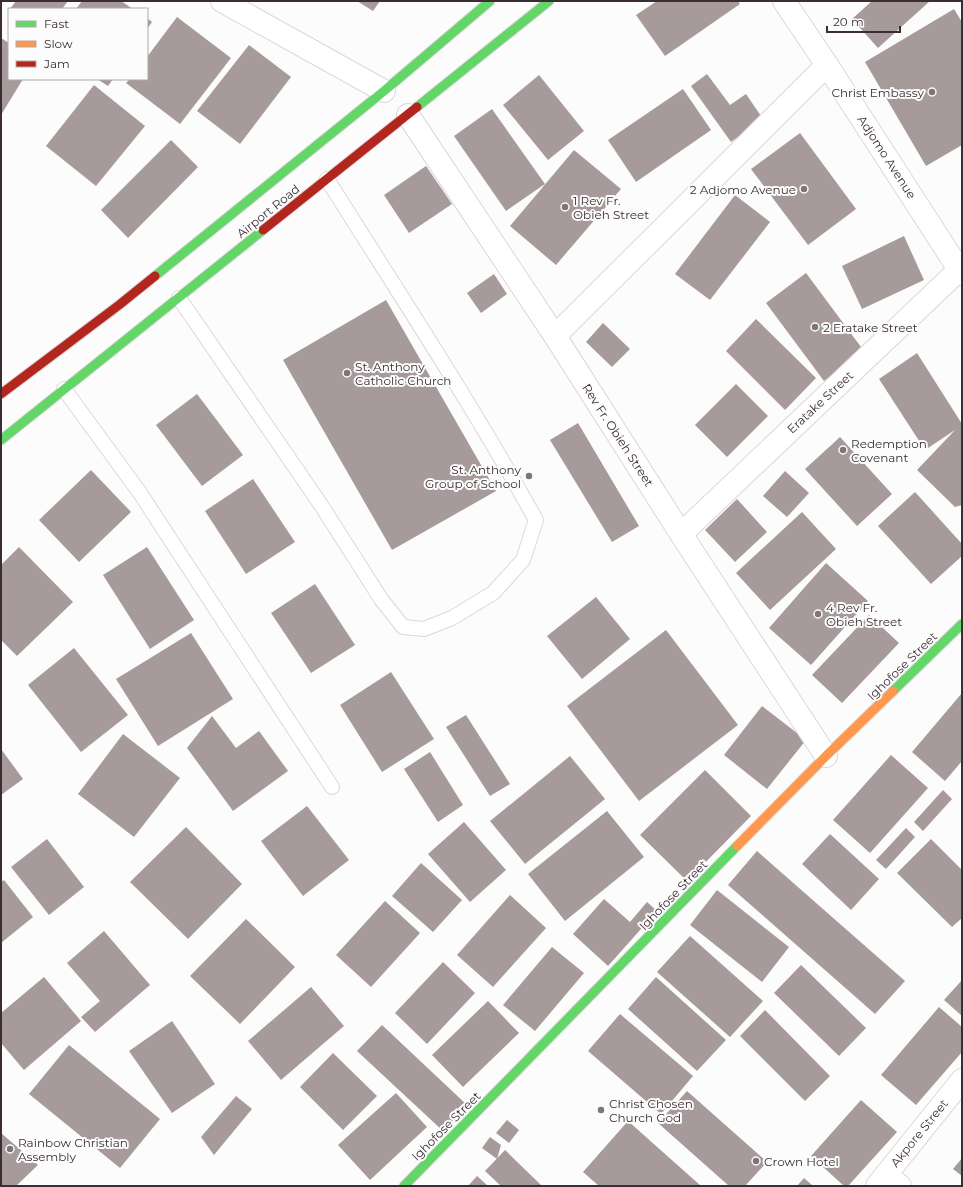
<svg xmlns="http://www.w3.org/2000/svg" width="963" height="1187" viewBox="0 0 963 1187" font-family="Montserrat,sans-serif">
  <rect width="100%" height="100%" fill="#fcfcfc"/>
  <g fill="#a79a9a">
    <path d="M16,1H68L62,9H10Z"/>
    <path d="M82,1H121L133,9H76Z"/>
    <path d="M357,1H380L373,11Z"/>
    <path d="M657,1H738L740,4L665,56L636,15Z"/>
    <path d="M872,1H930L878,48L852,19Z"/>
    <path d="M954,9L962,22V145L926,166L865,62Z"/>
    <path d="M177,17L231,58L180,124L126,83L130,79H147V57Z"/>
    <path d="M147,18L152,22L147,29Z"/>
    <path d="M1,38L9,43V79H23L1,115Z"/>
    <path d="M249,45L291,77L240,144L197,111Z"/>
    <path d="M707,74L730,105L746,94L763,119L731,142L691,86Z"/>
    <path d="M539,75L584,131L548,160L503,105Z"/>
    <path d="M97,79H113L108,86Z"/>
    <path d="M94,85L145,126L96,186L46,146Z"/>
    <path d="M683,89L711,130L636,182L608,140Z"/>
    <path d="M492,109L545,184L506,211L454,136Z"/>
    <path d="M800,133L856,209L808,245L751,169Z"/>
    <path d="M171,140L198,167L128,238L101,210Z"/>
    <path d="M574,150L621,189L556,265L510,226Z"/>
    <path d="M426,166L452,204L409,233L384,195Z"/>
    <path d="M735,195L770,222L710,300L675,274Z"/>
    <path d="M904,236L924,280L862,309L842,266Z"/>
    <path d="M806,273L864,351L824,381L766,303Z"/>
    <path d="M494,274L507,294L481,313L467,293Z"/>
    <path d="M386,300L496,491L392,550L283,360Z"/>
    <path d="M756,319L816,378L785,410L726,351Z"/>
    <path d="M603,323L630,349L612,367L586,342Z"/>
    <path d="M917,353L962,424V505L955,507L917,470L955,430L925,450L879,379Z"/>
    <path d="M736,384L768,416L727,457L695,425Z"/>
    <path d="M197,394L243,455L202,486L156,425Z"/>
    <path d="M578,423L639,526L612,542L550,440Z"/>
    <path d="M840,437L892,494L857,526L805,469Z"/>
    <path d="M91,470L131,512L79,562L39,520Z"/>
    <path d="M785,471L809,493L787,517L763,496Z"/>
    <path d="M253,479L295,542L246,574L205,511Z"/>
    <path d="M915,492L962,544V556L931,584L878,526Z"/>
    <path d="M737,499L767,532L735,562L705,530Z"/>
    <path d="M802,512L836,549L770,610L736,573Z"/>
    <path d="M19,547L73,602L17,656L1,640V565Z"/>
    <path d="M147,547L194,620L150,649L103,575Z"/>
    <path d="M826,563L868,601L811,665L769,628Z"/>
    <path d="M315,584L355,645L311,673L271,613Z"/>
    <path d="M596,597L630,639L582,679L547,636Z"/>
    <path d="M869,615L899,643L842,703L812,675Z"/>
    <path d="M666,630L738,725L639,801L567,706Z"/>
    <path d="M191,633L233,699L158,746L116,679Z"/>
    <path d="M74,648L128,715L81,752L28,685Z"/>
    <path d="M391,672L434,739L382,772L340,705Z"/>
    <path d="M962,693V761L945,781L912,752Z"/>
    <path d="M762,706L806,740L767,789L724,755Z"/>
    <path d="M466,715L510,784L490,796L446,727Z"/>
    <path d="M212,716L236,748L259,731L288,771L233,811L187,748Z"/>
    <path d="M123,734L180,778L134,837L78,794Z"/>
    <path d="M1,749L23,779L1,795Z"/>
    <path d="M430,752L463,805L438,822L404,769Z"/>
    <path d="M891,755L928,788L870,853L833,820Z"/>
    <path d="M570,756L605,799L525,864L490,821Z"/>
    <path d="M705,770L751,816L687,881L640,835Z"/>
    <path d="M943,790L952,799L923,831L914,822Z"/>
    <path d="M307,806L349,860L303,896L261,841Z"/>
    <path d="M607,811L644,857L565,921L528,874Z"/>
    <path d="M464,822L506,870L470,902L428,854Z"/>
    <path d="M186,827L242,884L188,939L130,882Z"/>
    <path d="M906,828L915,837L886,869L876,860Z"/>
    <path d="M830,834L879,879L851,910L802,864Z"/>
    <path d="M47,839L84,887L49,915L11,867Z"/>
    <path d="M931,839L962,870V918L952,927L897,873Z"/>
    <path d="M757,851L905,981L875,1014L728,885Z"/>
    <path d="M421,863L462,900L433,932L392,896Z"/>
    <path d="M4,880L33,917L1,943V882Z"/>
    <path d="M717,890L789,947L762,982L690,925Z"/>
    <path d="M510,895L546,928L493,987L457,955Z"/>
    <path d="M604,899L630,922L647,902L657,911L608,966L573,934Z"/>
    <path d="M385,901L420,933L371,987L336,955Z"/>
    <path d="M246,919L295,967L240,1024L190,976Z"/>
    <path d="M104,931L150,985L95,1032L81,1017L100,1001L67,963Z"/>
    <path d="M690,936L763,1001L730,1037L657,972Z"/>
    <path d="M552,947L584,973L535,1031L503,1005Z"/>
    <path d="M443,962L475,993L427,1044L395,1013Z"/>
    <path d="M801,965L866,1028L839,1056L774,993Z"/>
    <path d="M44,977L81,1021L24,1070L1,1043V1013Z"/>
    <path d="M656,977L726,1040L697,1071L628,1009Z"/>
    <path d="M962,980V1016L944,1000Z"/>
    <path d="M311,987L344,1026L281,1080L248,1041Z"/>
    <path d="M488,1001L519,1033L463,1087L432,1055Z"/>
    <path d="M939,1007L962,1027V1052L916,1105L881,1075Z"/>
    <path d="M765,1010L830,1076L805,1101L740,1036Z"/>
    <path d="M620,1014L693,1076L661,1114L588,1051Z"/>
    <path d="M172,1021L215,1084L172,1113L129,1051Z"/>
    <path d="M382,1025L467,1105L443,1131L357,1051Z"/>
    <path d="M69,1045L160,1119L120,1168L29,1094Z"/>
    <path d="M333,1053L377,1096L343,1130L300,1087Z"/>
    <path d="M687,1091L767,1162L745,1186H729L658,1123Z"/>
    <path d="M396,1093L427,1127L370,1180L338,1145Z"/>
    <path d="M236,1096L252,1109L214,1155L201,1137Z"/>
    <path d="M861,1100L897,1132L848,1186H844L811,1156Z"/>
    <path d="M507,1120L519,1130L509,1143L496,1133Z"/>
    <path d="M628,1121L701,1186H599L583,1172Z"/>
    <path d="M1,1133L38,1165L16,1186H1Z"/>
    <path d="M490,1137L501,1145L497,1159L482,1148Z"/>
    <path d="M505,1150L542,1186H501L485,1171Z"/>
    <path d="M962,1158V1176L953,1169Z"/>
    <path d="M477,1176L488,1186H468Z"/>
    <path d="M804,1178L813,1186H797Z"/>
  </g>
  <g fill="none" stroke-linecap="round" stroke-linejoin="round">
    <defs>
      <g id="lane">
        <path d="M179,298L321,505L381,599L403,627L424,629L452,618L493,593L523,560L536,520C472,404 398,292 327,179"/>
        <path d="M64,389L140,493L332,787"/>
      </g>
      <g id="street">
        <path d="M222,1L384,91"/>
        <path d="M784,1L827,65L962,274"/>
        <path d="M408,115L555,336L681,534L826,756"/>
        <path d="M555,336L827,65"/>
        <path d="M681,534L959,270"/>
        <path d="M886,1175L900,1186"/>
        <path d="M877,1186L962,1080"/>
      </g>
      <g id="fast">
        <path d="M417,107L549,1"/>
        <path d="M155,276L384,91L490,1"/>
        <path d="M1,440L263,230"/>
        <path d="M893,691L962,624"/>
        <path d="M404,1186L737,846"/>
      </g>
      <path id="slow" d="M737,846L826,756L893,691"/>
      <g id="jam">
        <path d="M263,230L417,107"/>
        <path d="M1,394L119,305L155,276"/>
      </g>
    </defs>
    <use href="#lane" stroke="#ded7da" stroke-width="16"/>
    <use href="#street" stroke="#ded7da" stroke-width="24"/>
    <use href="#fast" stroke="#ded7da" stroke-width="11"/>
    <use href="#slow" stroke="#ded7da" stroke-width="11"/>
    <use href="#jam" stroke="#ded7da" stroke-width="11"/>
    <use href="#lane" stroke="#fff" stroke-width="14"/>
    <use href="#street" stroke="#fff" stroke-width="22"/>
    <use href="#fast" stroke="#63d668" stroke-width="9"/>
    <use href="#slow" stroke="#ff974d" stroke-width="9"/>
    <use href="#jam" stroke="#b3261e" stroke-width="9"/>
  </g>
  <g fill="#7f7579" stroke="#fcfcfc" stroke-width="1.5">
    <circle cx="932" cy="92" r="4"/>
    <circle cx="804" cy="189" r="4"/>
    <circle cx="565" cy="207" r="4"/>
    <circle cx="815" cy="327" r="4"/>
    <circle cx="347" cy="373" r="4"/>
    <circle cx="843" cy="450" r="4"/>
    <circle cx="529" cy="476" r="4"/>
    <circle cx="818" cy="614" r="4"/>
    <circle cx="601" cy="1110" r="4"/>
    <circle cx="10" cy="1149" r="4"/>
    <circle cx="756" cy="1161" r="4"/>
  </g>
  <g text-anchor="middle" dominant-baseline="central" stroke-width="4" stroke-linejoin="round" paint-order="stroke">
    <g font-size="12" fill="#3b2d33" stroke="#fcfcfc" text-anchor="start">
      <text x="924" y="92" text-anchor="end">Christ Embassy</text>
      <text x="796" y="189" text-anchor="end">2 Adjomo Avenue</text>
      <text x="573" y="200">1 Rev Fr.<tspan x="573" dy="14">Obieh Street</tspan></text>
      <text x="823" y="327">2 Eratake Street</text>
      <text x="355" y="366">St. Anthony<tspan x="355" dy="14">Catholic Church</tspan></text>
      <text x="851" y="443">Redemption<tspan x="851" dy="14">Covenant</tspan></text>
      <text x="521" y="469" text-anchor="end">St. Anthony<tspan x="521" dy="14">Group of School</tspan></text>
      <text x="826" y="607">4 Rev Fr.<tspan x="826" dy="14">Obieh Street</tspan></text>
      <text x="609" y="1103">Christ Chosen<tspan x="609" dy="14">Church God</tspan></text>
      <text x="18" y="1142">Rainbow Christian<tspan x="18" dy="14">Assembly</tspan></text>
      <text x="764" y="1161">Crown Hotel</text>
    </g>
    <g font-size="12" fill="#3b2d33" stroke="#fcfcfc">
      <text transform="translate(887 157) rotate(57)">Adjomo Avenue</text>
      <text transform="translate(268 211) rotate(-39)">Airport Road</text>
      <text transform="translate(820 402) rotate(-43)">Eratake Street</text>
      <text transform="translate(618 435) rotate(57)">Rev Fr. Obieh Street</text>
      <text transform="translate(902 666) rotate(-44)">Ighofose Street</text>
      <text transform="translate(673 895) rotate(-46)">Ighofose Street</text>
      <text transform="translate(446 1126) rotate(-45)">Ighofose Street</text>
      <text transform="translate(919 1133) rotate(-51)">Akpore Street</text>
    </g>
  </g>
  <rect width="963" height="1187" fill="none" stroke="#3b2d33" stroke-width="4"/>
  <rect x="8" y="8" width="140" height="72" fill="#fcfcfc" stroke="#afa9ac"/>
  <rect x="16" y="21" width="20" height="6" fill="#63d668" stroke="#afa9ac"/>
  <text x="44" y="28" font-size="12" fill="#3b2d33">Fast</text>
  <rect x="16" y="41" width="20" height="6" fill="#ff974d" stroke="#afa9ac"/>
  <text x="44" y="48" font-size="12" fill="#3b2d33">Slow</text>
  <rect x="16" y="61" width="20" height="6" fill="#b3261e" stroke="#afa9ac"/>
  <text x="44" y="68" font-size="12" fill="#3b2d33">Jam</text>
  <path d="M827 26v6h73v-6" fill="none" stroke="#3b2d33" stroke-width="2"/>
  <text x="833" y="26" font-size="12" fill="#3b2d33" stroke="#fcfcfc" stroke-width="3" paint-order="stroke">20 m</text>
</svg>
